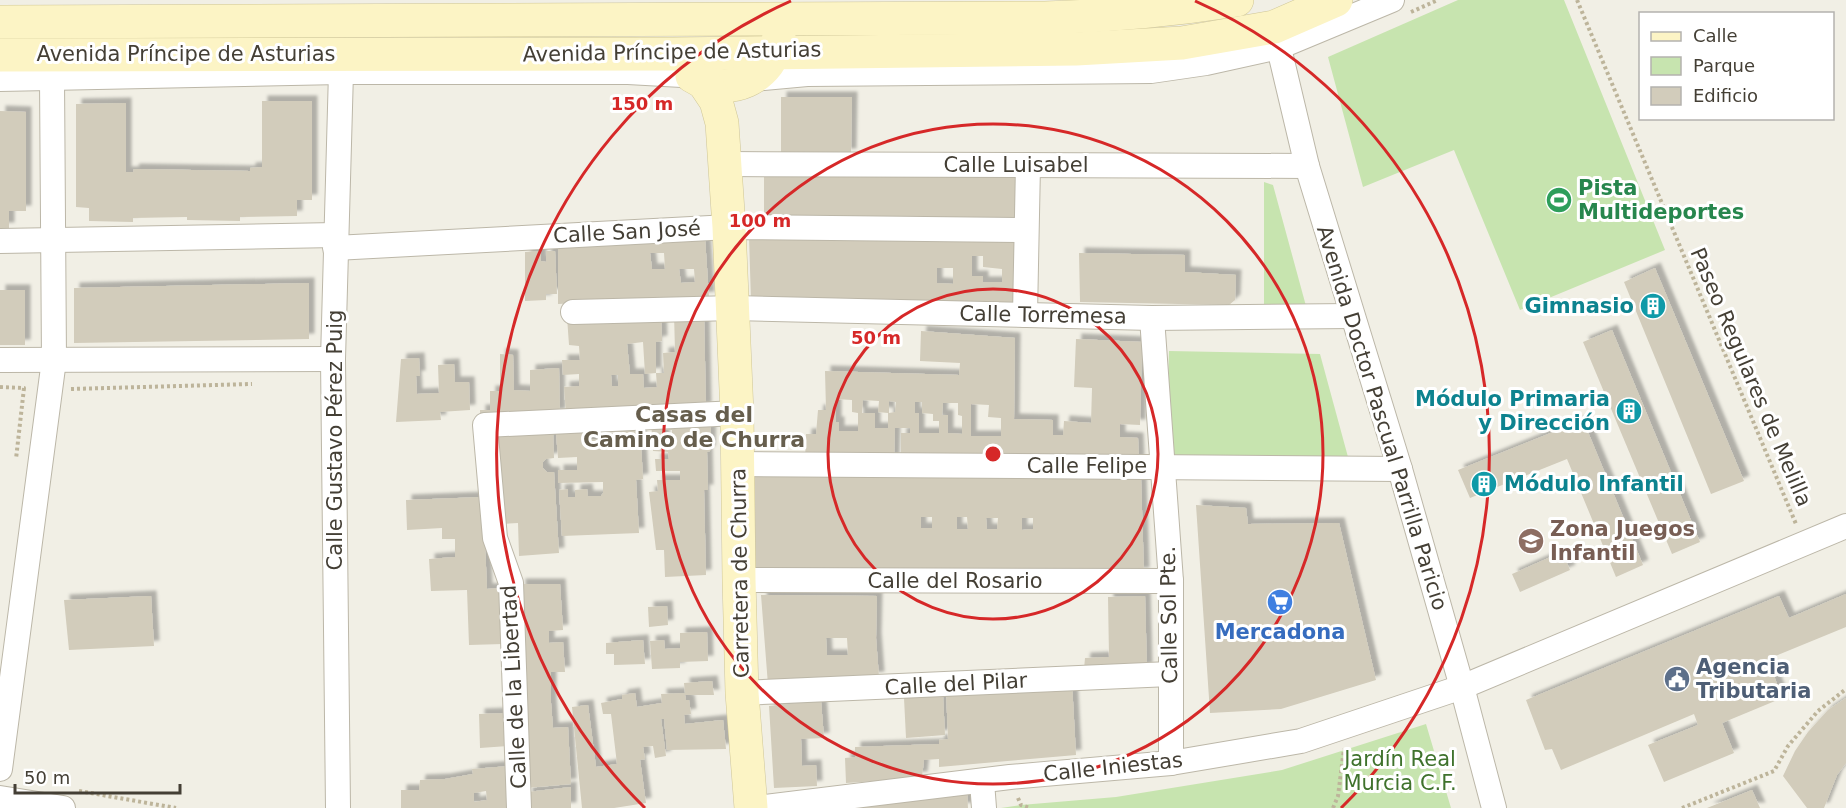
<svg xmlns="http://www.w3.org/2000/svg" width="1846" height="808" viewBox="0 0 1846 808" font-family="'DejaVu Sans',sans-serif">
  <defs>
    <filter id="shadow"><feDropShadow dx="5.5" dy="-5.5" stdDeviation="1.5" flood-color="#0004"/></filter>
  </defs>
  <rect width="100%" height="100%" fill="#f1efe5"/>
  <g fill="#c7e4af">
    <path d="M1458,0H1564L1665,250L1520,310L1454,150L1363,187L1328,57Z"/>
    <path d="M1264,182L1273,185L1306,306H1264Z"/>
    <path d="M1169,351L1320,354L1348,457L1166,456Z"/>
    <path d="M1426,724L1451,808H1001L1021,805L1116,797L1282,770Z"/>
  </g>
  <g fill="#d2ccbb" fill-rule="evenodd" filter="url(#shadow)">
    <path d="M781,97H852L851,154H781Z"/>
    <path d="M262,101H312V200H297V216L240,217V221L187,220V217L133,218V222L89,221V208L76,207V104L126,103V172H133L134,169L250,171V168L262,167Z"/>
    <path d="M0,111L26,112V211H9V228H0Z"/>
    <path d="M764,173L1024,174V222L764,221Z"/>
    <path d="M749,236H1016V308L751,301ZM972,256H983V267L1002,269V282H983V276H972ZM937,268H953V284L937,283Z"/>
    <path d="M705,238L709,297L558,304V245ZM650,253H664L665,269H652ZM679,269H694L695,282L681,283Z"/>
    <path d="M541,251V261L546,262V251H555L557,294H546V300L525,301V252Z"/>
    <path d="M1079,253L1185,255V272L1236,275L1235,300L1229,305L1080,302Z"/>
    <path d="M1655,268L1744,481L1711,494L1624,282Z"/>
    <path d="M309,283V339L74,343V288Z"/>
    <rect x="0" y="290" width="25" height="55"/>
    <path d="M704,312L706,408L566,414L564,387L579,386V374L563,375L562,360H580L579,346L569,345L567,317L661,314L662,341L656,342V373L645,374L643,342L627,344L630,374H643L644,388L657,387L656,373H664L663,353L675,352L674,313ZM611,375H618V386H612Z"/>
    <path d="M1612,330L1700,542L1672,554L1583,342Z"/>
    <path d="M921,331L1015,338L1014,419L1053,420V435H1063L1064,421L1091,423L1092,388L1074,387L1076,339L1142,342L1140,425L1120,424V437L1138,438L1139,462H901V433H910V428H895L894,460L805,461L806,434H816L818,410H826L825,371L959,375L960,363L920,361ZM836,399L852,400V412L858,413V431H839V422H836ZM863,400L879,401L878,412L888,413V428H875V413H862ZM889,401L896,402L895,412L889,413ZM915,402H922V413L933,414V421H939V433H919V413H915ZM943,403H958V415L962,416V434L948,433V415H942ZM971,404L989,405L988,417L1001,418V436H971Z"/>
    <path d="M500,354L513,355L514,390L530,391V370L559,368L560,414L480,419V410H490V391H500Z"/>
    <path d="M419,358L420,376H416L417,394L439,393L438,365L454,364L455,382H469L470,410L440,412L441,420L396,422L401,359Z"/>
    <path d="M711,418L710,451L707,452L708,490H704L706,575L665,577L664,550H656L649,492L658,491L657,480H680V471H656L655,459H669L668,452L653,451L651,421ZM664,430H672V440L664,441Z"/>
    <path d="M1583,420L1643,565L1616,577L1567,459L1470,498L1458,470Z"/>
    <path d="M640,427L643,479L636,480L639,533L562,536L559,490L568,489V497H575V490L587,489L588,496H601L603,493V482L558,483V470H577V457L558,458L556,432L584,429L585,440L614,439V428Z"/>
    <path d="M553,431L554,458L546,459L543,462V468L547,472H554L559,553L519,556L518,523L500,524L495,434Z"/>
    <path d="M749,475L1044,479L1141,478L1144,573L749,576ZM921,517H932V528H921ZM957,517H967L968,529H957ZM986,518H998L997,529H987ZM1022,518H1033V529L1022,530Z"/>
    <path d="M483,497L487,589L501,588L503,644L469,645L467,590L431,591L429,559L455,557V539H442V528L407,530L406,500Z"/>
    <path d="M1196,505L1246,508L1248,524L1339,523L1376,680L1281,709L1210,713Z"/>
    <path d="M1562,552L1570,570L1520,592L1512,574Z"/>
    <path d="M520,584H560L563,630L549,631V643L563,642L565,672H551V703L553,728L568,727L571,784L526,788Z"/>
    <path d="M1846,594V627L1768,659L1782,698L1722,723L1734,753L1664,782L1648,745L1698,725L1694,714L1561,770L1552,749L1545,750L1526,700L1779,596L1789,618Z"/>
    <path d="M761,595L877,596L876,638L879,677L768,685ZM826,638H847L848,655H827Z"/>
    <path d="M151,596L154,646L69,650L64,600Z"/>
    <path d="M1145,596L1147,669H1084L1085,658L1109,657L1108,597Z"/>
    <path d="M667,606L668,625L649,627L648,607Z"/>
    <path d="M707,632L708,661L680,662V668L652,669L650,641L664,640L665,649L680,648V633Z"/>
    <path d="M643,640L645,664L614,665V654H606V643Z"/>
    <path d="M712,681L714,695H685L686,700H689L691,714L684,715L685,724L723,720L726,749L667,750L664,719H661L666,756L655,758L653,746L643,747L645,759L640,760L646,803L614,808H582L572,707L588,705L596,767L617,764L611,714H603L601,703L622,699V695L635,693L637,707L662,703L661,694L685,693L684,683Z"/>
    <path d="M1072,683L1076,755L939,767V759L924,760L922,777H907V779L846,783L845,758L855,757V747L939,744V740L948,739L946,688Z"/>
    <path d="M943,696L945,735L906,738L904,698Z"/>
    <path d="M1846,698V763L1837,775L1824,808H1807L1783,776L1795,751L1808,732L1828,710Z"/>
    <path d="M821,701L824,738L801,739L802,766L816,765L817,786L774,788L769,706Z"/>
    <path d="M506,713L508,746L480,748L479,714Z"/>
    <path d="M510,766L514,808H401V790H419L420,780L445,779L473,774L472,769ZM486,791L487,800L474,802V793Z"/>
    <path d="M571,787V808H528L527,792Z"/>
    <path d="M967,789L968,808H851Z"/>
    <path d="M1752,790L1760,808H1707Z"/>
  </g>
  <g fill="none" stroke-linecap="round" stroke-linejoin="round">
    <defs>
      <g id="street">
        <path d="M1274,27L1307,166L1400,469L1462,687L1494,808"/>
        <path d="M0,79L341,72H628L682,75L699,81"/>
        <path d="M752,79L807,74L1151,71L1206,63L1279,47L1392,0"/>
        <path d="M725,164L1307,166"/>
        <path d="M0,241L336,235"/>
        <path d="M335,248L729,227L1026,230"/>
        <path d="M573,312L734,308L1152,318L1352,316"/>
        <path d="M1025,315L1028,165"/>
        <path d="M1152,318L1171,581V763"/>
        <path d="M0,360L333,359"/>
        <path d="M738,464L1400,469"/>
        <path d="M739,580L1171,581"/>
        <path d="M742,693L1170,674"/>
        <path d="M0,769L54,360L52,79"/>
        <path d="M982,782L984,808"/>
        <path d="M0,798L63,808"/>
        <path d="M338,808L333,359L341,72"/>
        <path d="M519,808L511,583L495,538L485,425L737,413"/>
        <path d="M756,808L1010,777L1171,763L1301,741L1462,687L1846,526"/>
      </g>
      <g id="secondary">
        <path d="M0,22L1045,18C1110,16 1173,10 1237,0"/>
        <path d="M0,55L673,54L1076,49L1182,43L1274,27L1336,0"/>
        <path d="M692,76C728,99 773,79 779,36"/>
        <path d="M704,83L716,101L722,123L729,227L737,413L739,580L742,693L751,808"/>
      </g>
    </defs>
    <use href="#street" stroke="#bcb7a8" stroke-width="26"/>
    <use href="#secondary" stroke="#cfc697" stroke-width="34"/>
    <g stroke="#bdb49a" stroke-width="4" stroke-dasharray="3 3" stroke-linecap="butt">
      <path d="M1577,0L1796,524"/>
      <path d="M1411,12L1438,0"/>
      <path d="M0,387L24,388L16,459"/>
      <path d="M71,389L252,384"/>
      <path d="M79,791L176,808"/>
      <path d="M1018,798L1021,805L1030,808"/>
      <path d="M1333,808L1338,796L1344,749"/>
      <path d="M1682,808L1774,771L1788,746L1818,711L1846,689"/>
    </g>
    <use href="#street" stroke="#fff" stroke-width="24"/>
    <use href="#secondary" stroke="#fcf4c5" stroke-width="33"/>
  </g>
  <g fill="none" stroke="#d62828" stroke-width="3">
    <circle cx="993" cy="454" r="165"/>
    <circle cx="993" cy="454" r="330"/>
    <path d="M645 808A496 496 0 0 1 791 1M1195 1A496 496 0 0 1 1341 808"/>
  </g>
  <defs>
    <symbol id="stadium-disc" viewBox="-11 -11 22 22"><circle r="9.5" fill="#2e9e5b" stroke="#fff"/><path d="M0-5a6.5 5 0 1 0 0 10a6.5 5 0 1 0 0-10ZM-3.5-1.8h7v3.6h-7Z" fill="#fff"/></symbol>
    <symbol id="building-disc" viewBox="-11 -11 22 22"><circle r="9.5" fill="#0f9aa8" stroke="#fff"/><path d="M-4-6H4V6H1V3H-1V6H-4ZM-2.5-4.3h1.7v1.8h-1.7ZM.8-4.3h1.7v1.8H.8ZM-2.5-1h1.7V.8h-1.7ZM.8-1h1.7V.8H.8Z" fill="#fff"/></symbol>
    <symbol id="school-disc" viewBox="-11 -11 22 22"><circle r="9.5" fill="#8d6e63" stroke="#fff"/><path d="M0-5L7-2L0 1L-7-2ZM-4 1L0 2.5L4 1V4Q0 6-4 4Z" fill="#fff"/></symbol>
    <symbol id="supermarket-disc" viewBox="-11 -11 22 22"><circle r="9.5" fill="#3f7fe0" stroke="#fff"/><path d="M-6-5.5h2.5l.6 2H6L4.5 2H-2.5L-4.4-4H-6ZM-1.5 3.2a1.3 1.3 0 1 0 .1 0ZM3 3.2a1.3 1.3 0 1 0 .1 0Z" fill="#fff"/></symbol>
    <symbol id="civic-disc" viewBox="-11 -11 22 22"><circle r="9.5" fill="#5c6f8a" stroke="#fff"/><path d="M-.6-6.5H3V-4.5H.6V-3L4-1V1h2V6H-6V1h2V-1L-.6-3ZM-1.2 2.5V6h2.4V2.5Z" fill="#fff"/></symbol>
  </defs>
  <g fill-rule="evenodd">
    <use href="#stadium-disc" x="1544" y="185" width="30" height="30"/>
    <use href="#building-disc" x="1638" y="291" width="30" height="30"/>
    <use href="#building-disc" x="1614" y="396" width="30" height="30"/>
    <use href="#building-disc" x="1469" y="469" width="30" height="30"/>
    <use href="#school-disc" x="1516" y="526" width="30" height="30"/>
    <use href="#supermarket-disc" x="1265" y="587" width="30" height="30"/>
    <use href="#civic-disc" x="1662" y="664" width="30" height="30"/>
  </g>
  <g text-anchor="middle" dominant-baseline="central" stroke-width="6" stroke-linejoin="round" paint-order="stroke">
    <g font-size="21" fill="#443f35" stroke="#fff">
      <text transform="translate(672 52) rotate(-1)">Avenida Príncipe de Asturias</text>
      <text x="186" y="54">Avenida Príncipe de Asturias</text>
      <text x="1016" y="165">Calle Luisabel</text>
      <text transform="translate(627 232) rotate(-3)">Calle San José</text>
      <text transform="translate(1043 315) rotate(1)">Calle Torremesa</text>
      <text transform="translate(1751 377) rotate(67)">Paseo Regulares de Melilla</text>
      <text transform="translate(1382 418) rotate(73)">Avenida Doctor Pascual Parrilla Paricio</text>
      <text transform="translate(335 440) rotate(-90)">Calle Gustavo Pérez Puig</text>
      <text x="1087" y="466">Calle Felipe</text>
      <text transform="translate(740 573) rotate(-91)">Carretera de Churra</text>
      <text x="955" y="581">Calle del Rosario</text>
      <text transform="translate(1169 615) rotate(-91)">Calle Sol Pte.</text>
      <text transform="translate(956 684) rotate(-3)">Calle del Pilar</text>
      <text transform="translate(514 687) rotate(-93)">Calle de la Libertad</text>
      <text transform="translate(1113 767) rotate(-6)">Calle Iniestas</text>
    </g>
    <g font-size="21" font-weight="bold" fill="#27864d" stroke="#fff" text-anchor="start">
      <text x="1578" y="188">Pista<tspan x="1578" dy="24">Multideportes</tspan></text>
    </g>
    <g font-size="21" font-weight="bold" fill="#0d838f" stroke="#fff" text-anchor="end">
      <text x="1634" y="306">Gimnasio</text>
      <text x="1610" y="399">Módulo Primaria<tspan x="1610" dy="24">y Dirección</tspan></text>
      <text x="1504" y="484" text-anchor="start">Módulo Infantil</text>
    </g>
    <g font-size="21" font-weight="bold" fill="#785e54" stroke="#fff" text-anchor="start">
      <text x="1550" y="529">Zona Juegos<tspan x="1550" dy="24">Infantil</tspan></text>
    </g>
    <g font-size="21" font-weight="bold" fill="#366cbe" stroke="#fff">
      <text x="1280" y="632">Mercadona</text>
    </g>
    <g font-size="21" font-weight="bold" fill="#4e5e75" stroke="#fff" text-anchor="start">
      <text x="1696" y="667">Agencia<tspan x="1696" dy="24">Tributaria</tspan></text>
    </g>
    <g font-size="21" fill="#3f722c" stroke="#fff">
      <text x="1400" y="759">Jardín Real<tspan x="1400" dy="24">Murcia C.F.</tspan></text>
    </g>
    <g font-size="22" font-weight="bold" fill="#665e4d" stroke="#fff">
      <text x="694" y="414">Casas del<tspan x="694" dy="25">Camino de Churra</tspan></text>
    </g>
  </g>
  <circle cx="993" cy="454" r="9" fill="#d62828" stroke="#fff" stroke-width="3"/>
  <g font-size="18" text-anchor="middle" font-weight="bold" fill="#d62828" stroke="#fff" stroke-width="6" stroke-linejoin="round" paint-order="stroke">
    <text x="642" y="110">150 m</text>
    <text x="760" y="227">100 m</text>
    <text x="876" y="344">50 m</text>
  </g>
  <rect x="1639" y="12" width="195" height="108" fill="#ffffff" stroke="#b4b2ae" stroke-width="1.5"/>
  <rect x="1651" y="32" width="30" height="9" fill="#fcf4c5" stroke="#b4b2ae" stroke-width="1.5"/>
  <text x="1693" y="42" font-size="18" fill="#443f35">Calle</text>
  <rect x="1651" y="57" width="30" height="18" fill="#c7e4af" stroke="#b4b2ae" stroke-width="1.5"/>
  <text x="1693" y="72" font-size="18" fill="#443f35">Parque</text>
  <rect x="1651" y="87" width="30" height="18" fill="#d2ccbb" stroke="#b4b2ae" stroke-width="1.5"/>
  <text x="1693" y="102" font-size="18" fill="#443f35">Edificio</text>
  <path d="M15 784v9h165v-9" fill="none" stroke="#443f35" stroke-width="3"/>
  <text x="24" y="784" font-size="18" fill="#443f35" stroke="#ffffff" stroke-width="4.5" paint-order="stroke">50 m</text>
</svg>
